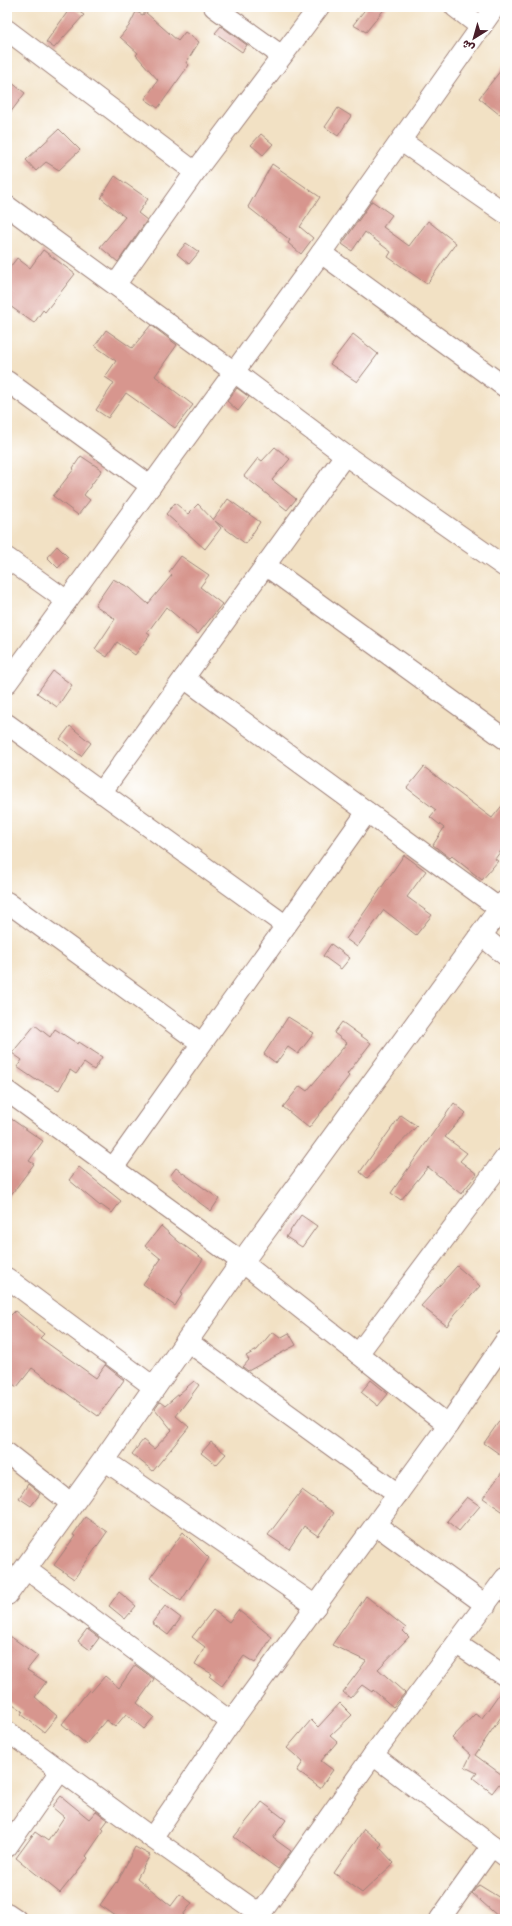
<svg xmlns="http://www.w3.org/2000/svg" width="512" height="1926" viewBox="0 0 512 1926" font-family="'Gochi Hand','Playpen Sans Arabic',sans-serif">
  <rect width="100%" height="100%" fill="#fff"/>
  <filter id="ink" filterUnits="userSpaceOnUse"><feTurbulence type="fractalNoise" baseFrequency=".025" numOctaves="2"/><feDisplacementMap in="SourceGraphic" scale="8" xChannelSelector="R" yChannelSelector="G"/><feConvolveMatrix kernelMatrix="1 2 1 2 8 2 1 2 1" color-interpolation-filters="sRGB"/></filter>
  <filter id="wash" filterUnits="userSpaceOnUse"><feTurbulence type="fractalNoise" baseFrequency=".012" numOctaves="4" result="noise"/><feDisplacementMap in="SourceGraphic" scale="16" xChannelSelector="R" yChannelSelector="G"/><feGaussianBlur stdDeviation="0.9" result="paint"/><feColorMatrix in="noise" values="0 0 0 0 0 0 0 0 0 0 0 0 0 0 0 0 0 1.4 0 .05"/><feComposite in="paint" operator="in"/></filter>
  <g filter="url(#wash)">
    <rect width="100%" height="100%" fill="#f2e1c4"/>
    <g id="blocks">
      <g fill="#d7968e">
        <path d="M71,7L84,15L54,48L46,42Z"/>
        <path d="M367,7H386L366,32L353,25Z"/>
        <path d="M136,12L143,15L145,12L178,41L185,32L199,42L186,63L189,65L158,108L145,99L158,80L136,55L138,53L120,37L129,26Z"/>
        <path d="M221,26L247,45L242,52L215,33Z"/>
        <path d="M505,65V119L479,98Z"/>
        <path d="M7,79L25,93L7,117Z"/>
        <path d="M338,108L351,116L338,136L325,127Z"/>
        <path d="M59,129L80,150L59,170L46,162L36,171L26,160Z"/>
        <path d="M261,134L273,144L263,155L251,145Z"/>
        <path d="M272,164L320,197L300,227L313,238L301,254L288,243L290,240L248,207Z"/>
        <path d="M115,176L148,199L138,213L147,220L118,262L100,247L125,217L101,198Z"/>
        <path d="M372,201L392,215L383,227L409,246L428,221L456,243L427,284L388,257L391,252L365,232L352,251L342,244Z"/>
        <path d="M186,243L199,252L189,264L177,254Z"/>
        <path d="M43,250L75,274L45,312L43,310L34,323L7,304V271L17,258L30,268Z"/>
        <path d="M151,325L177,345L155,376L193,405L175,428L126,393L108,418L96,410L114,383L105,377L116,361L95,346L106,330L132,348Z"/>
        <path d="M353,334L378,354L357,382L330,364Z"/>
        <path d="M237,388L249,397L238,411L227,401Z"/>
        <path d="M275,447L290,459L272,480L296,499L287,510L244,476L258,458L262,461Z"/>
        <path d="M81,456L102,470L84,495L90,500L78,515L53,496L74,469L73,468Z"/>
        <path d="M228,499L260,522L246,544L215,521L221,528L205,549L166,514L175,503L188,514L198,504L213,520Z"/>
        <path d="M57,546L68,557L58,568L47,557Z"/>
        <path d="M181,556L209,575L200,587L222,604L198,634L166,607L147,633L150,635L135,655L117,642L107,657L95,649L115,619L95,605L113,579L130,588L148,604L172,575L169,572Z"/>
        <path d="M53,671L72,685L57,707L37,693Z"/>
        <path d="M70,726L91,743L81,756L60,739Z"/>
        <path d="M424,767L492,818L505,802V845L495,859L498,861L482,880L452,856L450,858L433,845L444,828L430,817L436,810L407,788Z"/>
        <path d="M404,855L426,871L407,897L432,915L416,935L384,910L357,947L346,939Z"/>
        <path d="M331,944L350,958L341,969L323,956Z"/>
        <path d="M288,1017L314,1033L298,1054L288,1047L276,1063L264,1054Z"/>
        <path d="M342,1022L371,1043L347,1074L349,1076L309,1128L283,1107L300,1086L307,1091L347,1043L334,1033Z"/>
        <path d="M35,1025L50,1037L55,1029L78,1044L79,1042L102,1057L94,1070L84,1063L76,1074L70,1070L59,1090L37,1079L36,1080L17,1067L22,1060L12,1053Z"/>
        <path d="M454,1103L466,1113L445,1137L467,1153L460,1161L477,1174L461,1194L428,1167L401,1200L391,1193Z"/>
        <path d="M401,1115L417,1126L367,1178L360,1172Z"/>
        <path d="M7,1116L43,1141L29,1161L34,1164L7,1200Z"/>
        <path d="M79,1167L121,1201L112,1213L101,1205L100,1206L69,1180Z"/>
        <path d="M176,1168L219,1199L211,1211L200,1203L170,1176Z"/>
        <path d="M301,1215L317,1226L302,1247L286,1237Z"/>
        <path d="M161,1226L179,1242L203,1259L181,1292L183,1293L175,1306L143,1284L161,1259L145,1246Z"/>
        <path d="M457,1266L480,1286L455,1314L447,1326L421,1306Z"/>
        <path d="M15,1311L44,1334L40,1338L96,1378L105,1365L124,1380L98,1416L32,1368L17,1387L7,1380V1319Z"/>
        <path d="M272,1332L280,1338L289,1333L296,1345L248,1371L243,1367L249,1360L246,1356L257,1350Z"/>
        <path d="M371,1380L388,1394L378,1406L361,1392Z"/>
        <path d="M194,1381L199,1385L176,1416L189,1427L153,1471L132,1454L143,1440L154,1449L172,1430L155,1409L160,1402L165,1406Z"/>
        <path d="M505,1413V1458L484,1443Z"/>
        <path d="M211,1442L226,1454L216,1465L201,1453Z"/>
        <path d="M505,1468V1513L483,1498Z"/>
        <path d="M28,1484L40,1494L31,1506L19,1498Z"/>
        <path d="M302,1490L334,1513L318,1536L304,1526L289,1549L268,1535Z"/>
        <path d="M467,1497L480,1506L459,1531L447,1521Z"/>
        <path d="M85,1517L107,1532L74,1579L54,1565L75,1536L73,1535Z"/>
        <path d="M183,1532L209,1558L181,1601L150,1578Z"/>
        <path d="M119,1592L136,1606L125,1619L109,1606Z"/>
        <path d="M366,1596L406,1628L403,1631L409,1637L378,1669L405,1693L393,1707L373,1690L372,1692L362,1685L350,1698L343,1692L366,1661L332,1645Z"/>
        <path d="M165,1606L181,1618L168,1635L152,1623Z"/>
        <path d="M213,1610L229,1622L238,1610L272,1637L255,1663L244,1656L222,1686L210,1677L212,1674L195,1664L205,1647L192,1637Z"/>
        <path d="M87,1629L99,1638L90,1650L78,1641Z"/>
        <path d="M7,1634L38,1656L27,1670L46,1682L35,1697L57,1716L44,1732L21,1714L23,1711L7,1700Z"/>
        <path d="M135,1665L154,1679L137,1703L154,1717L144,1729L126,1714L115,1727L106,1720L86,1744L62,1724L89,1690L91,1692L105,1676L119,1688Z"/>
        <path d="M504,1687L505,1711L475,1755L505,1777L504,1787L499,1784L492,1793L473,1778L477,1773L465,1767L471,1755L452,1738L475,1714L482,1718Z"/>
        <path d="M340,1703L352,1715L330,1736L337,1742L321,1761L333,1770L320,1788L297,1771L303,1762L287,1748L311,1720L318,1727Z"/>
        <path d="M61,1796L89,1819L96,1811L108,1820L102,1828L104,1830L86,1856L88,1858L60,1893L16,1858L35,1832L48,1841L64,1817L52,1807Z"/>
        <path d="M262,1802L286,1820L273,1838L291,1851L278,1869L234,1837Z"/>
        <path d="M364,1829L382,1844L379,1847L394,1863L362,1893L334,1873Z"/>
        <path d="M135,1847L150,1855L137,1878L171,1906L180,1894L192,1903L183,1915L187,1919H120L100,1905L116,1882L117,1883Z"/>
        <path d="M479,1885L505,1901V1919H501L472,1893Z"/>
      </g>
    </g>
  </g>
  <g filter="url(#ink)">
    <use href="#blocks" fill-opacity="0" stroke="#9e8078" stroke-width="1"/>
    <g fill="none" stroke-linecap="round" stroke-linejoin="round">
      <defs>
        <g id="minor">
          <path d="M214,7L282,56"/>
          <path d="M455,7L481,27"/>
          <path d="M7,30L195,172"/>
          <path d="M401,141L505,213"/>
          <path d="M7,206L233,371L345,455L505,567"/>
          <path d="M321,253L505,387"/>
          <path d="M116,284L195,172L319,7"/>
          <path d="M7,381L151,486"/>
          <path d="M7,558L67,601"/>
          <path d="M265,565L505,739"/>
          <path d="M184,678L500,909"/>
          <path d="M7,683L321,253L495,7"/>
          <path d="M7,724L285,925"/>
          <path d="M101,793L345,455"/>
          <path d="M7,902L201,1043"/>
          <path d="M481,935L505,955"/>
          <path d="M7,1091L242,1262L448,1425"/>
          <path d="M113,1168L367,812"/>
          <path d="M7,1278L155,1388"/>
          <path d="M187,1341L398,1494"/>
          <path d="M358,1354L505,1158"/>
          <path d="M7,1453L72,1504"/>
          <path d="M104,1460L316,1606"/>
          <path d="M376,1525L486,1605"/>
          <path d="M26,1569L231,1722"/>
          <path d="M457,1644L505,1676"/>
          <path d="M7,1731L152,1838L260,1914"/>
          <path d="M373,1755L505,1856"/>
          <path d="M152,1838L231,1722L448,1425L505,1341"/>
          <path d="M7,1847L60,1771"/>
          <path d="M7,1913L16,1919"/>
          <path d="M257,1919L373,1755L505,1578"/>
          <path d="M440,1919L492,1846"/>
        </g>
        <path id="tertiary" d="M7,1594L104,1460L242,1262L505,902"/>
      </defs>
      <use href="#minor" stroke="#9e8078" stroke-width="22"/>
      <use href="#tertiary" stroke="#9e8078" stroke-width="24"/>
      <use href="#minor" stroke="#fff" stroke-width="20"/>
      <use href="#tertiary" stroke="#fff" stroke-width="22"/>
    </g>
  </g>
  <rect width="512" height="1926" fill="none" stroke="#fff" stroke-width="24"/>
  <g transform="translate(474 38) rotate(217)" stroke="#ffffff" stroke-width="3" paint-order="stroke">
  <path d="M0-3L7 15L0 10L-7 15Z" fill="#4a1f2b"/>
  <text y="-6" font-size="11" font-weight="bold" text-anchor="middle" fill="#4a1f2b">ش</text>
  </g>
</svg>
